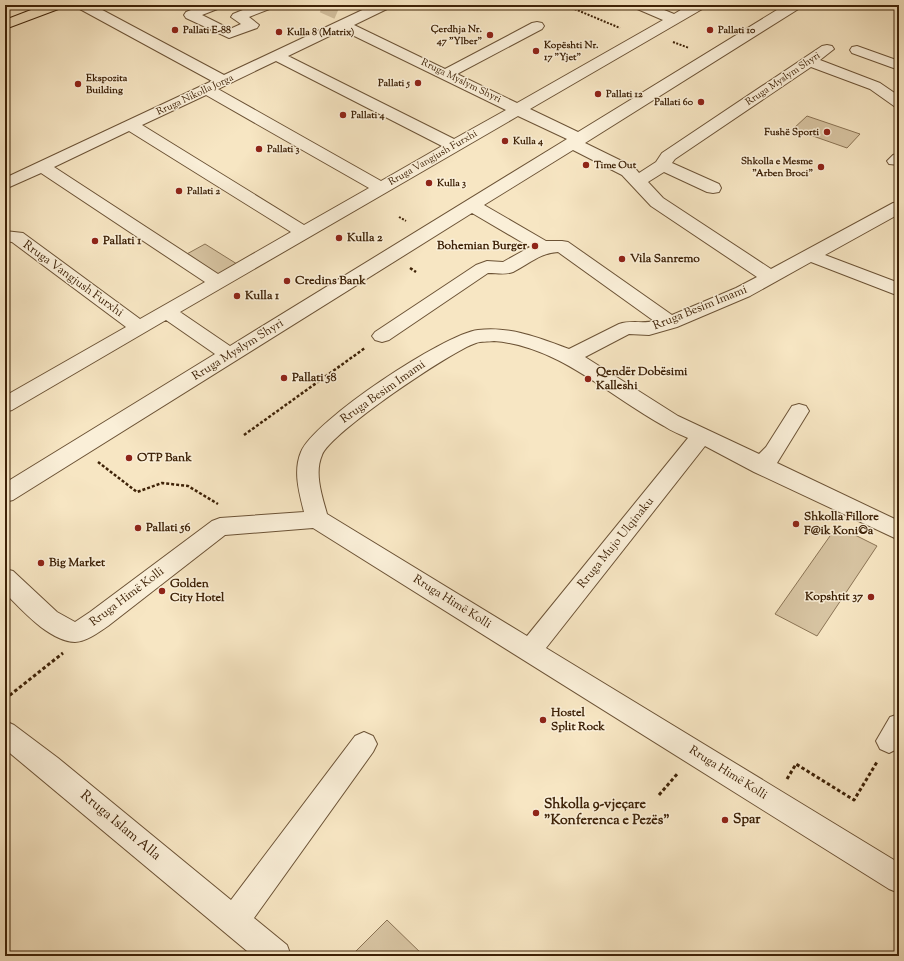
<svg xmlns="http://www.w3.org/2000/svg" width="904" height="961" viewBox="0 0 904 961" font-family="'Sorts Mill Goudy',serif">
  <rect width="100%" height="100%" fill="#f7e6c3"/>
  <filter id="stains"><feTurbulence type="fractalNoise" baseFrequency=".005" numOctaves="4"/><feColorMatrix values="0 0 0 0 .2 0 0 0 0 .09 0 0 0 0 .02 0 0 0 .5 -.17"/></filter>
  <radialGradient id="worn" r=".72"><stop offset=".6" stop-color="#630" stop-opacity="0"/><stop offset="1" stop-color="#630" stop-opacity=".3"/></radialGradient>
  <g fill="#d8c5a3" stroke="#8b7455">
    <path d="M807,116L860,134L847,148L793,129Z"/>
    <path d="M205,244L237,264L218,275L185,255Z"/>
    <path d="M837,526L877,546L817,636L775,614Z"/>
    <path d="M387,920L424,956H351Z"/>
  </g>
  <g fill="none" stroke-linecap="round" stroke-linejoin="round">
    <path stroke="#d2bf9d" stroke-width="16" stroke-dasharray="16 8" stroke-linecap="butt" d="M323,5L339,12"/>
    <defs>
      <g id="minor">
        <path d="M76,5H93L224,75L373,5H391L389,8L354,25L445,69L532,23L537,22L542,23L544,26L542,29L457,74L517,103L663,20L635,8L633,5H652L674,14L689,5H706L704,8L530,109L578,132L785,5H802L800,8L585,143L634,167L639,173L656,162L662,153L822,46L827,45L832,46L834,49L820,60L880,83L899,96V108L894,106L870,89L811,67L675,159L672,163L719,184L721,188L719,192L713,193L707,192L664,172L648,182L663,198L771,269L893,203L899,202V214L825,255L899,283V296L811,262L750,296L677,327L649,335L629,334L585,357L678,416L759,454L766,447L792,406L799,404L806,406L809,411L777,463L899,521V540L754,472L705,446L546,648L899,863V893L889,889L313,528L225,535L108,626C99,632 86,642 75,642C49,641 22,610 5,593V569L13,571L57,612L75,622L90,612L212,521L220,518L304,512C299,492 293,471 301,452C313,421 444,334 478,330C510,326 539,338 569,349L619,324C631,320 643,324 654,321L558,252C540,253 529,264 513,272C505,275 497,273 488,273L389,340L382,342L375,340L372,336L375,332L476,265L487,261L503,262L530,247L472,213L13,500L5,502V483L215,354L166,320L12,410L5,412V396L126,327L12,242L5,241V231L23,233L140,319L205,282L41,173L5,189V178L212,81L78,8ZM342,30L506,110L454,139L288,56ZM276,61L442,146L381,181L218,89ZM206,95L369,188L304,225L142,125ZM518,116L567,139L230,346L180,312ZM129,131L291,232L218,274L54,167ZM573,150L622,175L651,206L757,277L736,288L672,315L568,242L562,241H546L484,205ZM494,341C559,346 609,396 664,426C671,431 680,434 688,438L527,636L327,514C322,496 314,473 322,455C330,433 451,351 476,343C481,341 488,342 494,341Z"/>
        <path d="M203,5H222L220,8L202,15L230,29L241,24L231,17L233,14L255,5H274L272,8L249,17L259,25L257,28L229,38L186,18L184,15L186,12Z"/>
        <path d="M857,46L899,61V70L852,53L850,50L852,47Z"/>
        <path d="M899,153V165L889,164L887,161L893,155Z"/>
        <path d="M899,714V748L889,753L880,749L876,741L890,717Z"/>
        <path d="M5,721L14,725L58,758L231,900L355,736L364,732L373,736L377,744L373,752L254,918L287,945L291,956H253L5,749Z"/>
      </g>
      <path id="major" d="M44,5H63L61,8L5,29V20Z"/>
    </defs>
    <use href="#minor" stroke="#6c5336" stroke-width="2"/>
    <use href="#major" stroke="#3e2207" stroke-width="2"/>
    <g stroke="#3e2207" stroke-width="2" stroke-dasharray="2 1.5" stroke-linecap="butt">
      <path d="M565,5L620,28"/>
      <path d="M673,42L689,48"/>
      <path d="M7,202V217"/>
      <path d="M399,217L406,221"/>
    </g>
    <g stroke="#3e2207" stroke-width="2.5" stroke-dasharray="3 2" stroke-linecap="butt">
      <path d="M410,268L416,272"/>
      <path d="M244,435L365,348"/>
      <path d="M98,462L137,492L162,483L188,486L218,504"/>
    </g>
    <g stroke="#3e2207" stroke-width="3" stroke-dasharray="3.5 2.5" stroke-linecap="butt">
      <path d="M5,699L63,653"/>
      <path d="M787,779L796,764L854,800L877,762"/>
      <path d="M659,795L678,773"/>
    </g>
    <use href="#minor" fill="#faefd8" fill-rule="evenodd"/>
    <use href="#major" fill="#f7e6c3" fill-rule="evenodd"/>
  </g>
  <g fill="#8f2418" stroke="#faefd8" stroke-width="1.5">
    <circle cx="175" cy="30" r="4"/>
    <circle cx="710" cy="30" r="4"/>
    <circle cx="279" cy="32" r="4"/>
    <circle cx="490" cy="35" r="4"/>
    <circle cx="536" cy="51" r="4"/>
    <circle cx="418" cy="83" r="4"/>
    <circle cx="78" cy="84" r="4"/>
    <circle cx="598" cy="94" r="4"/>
    <circle cx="701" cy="102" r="4"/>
    <circle cx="343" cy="115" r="4"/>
    <circle cx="827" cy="132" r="4"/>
    <circle cx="505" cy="141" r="4"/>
    <circle cx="259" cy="149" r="4"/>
    <circle cx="586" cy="165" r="4"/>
    <circle cx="821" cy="167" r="4"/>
    <circle cx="429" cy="183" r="4"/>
    <circle cx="179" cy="191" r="4"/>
    <circle cx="339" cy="238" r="4"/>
    <circle cx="95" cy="241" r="4"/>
    <circle cx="535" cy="246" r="4"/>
    <circle cx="622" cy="259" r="4"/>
    <circle cx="287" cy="281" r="4"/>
    <circle cx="237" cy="296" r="4"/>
    <circle cx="284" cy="378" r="4"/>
    <circle cx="588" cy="379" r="4"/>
    <circle cx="129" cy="458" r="4"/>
    <circle cx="796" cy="524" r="4"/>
    <circle cx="138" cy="528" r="4"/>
    <circle cx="41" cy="563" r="4"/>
    <circle cx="162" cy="591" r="4"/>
    <circle cx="871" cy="597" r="4"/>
    <circle cx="543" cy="720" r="4"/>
    <circle cx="536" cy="813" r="4"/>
    <circle cx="725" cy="820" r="4"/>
  </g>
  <g text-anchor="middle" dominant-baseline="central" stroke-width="3" stroke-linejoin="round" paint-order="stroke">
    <g font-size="10" font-weight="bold" fill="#3e2207" stroke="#faefd8" text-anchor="start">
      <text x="482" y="29" text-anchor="end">Çerdhja Nr.<tspan x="482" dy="12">47 "Ylber"</tspan></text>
      <text x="183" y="30">Pallati E-88</text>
      <text x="718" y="30">Pallati 10</text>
      <text x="287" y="32">Kulla 8 (Matrix)</text>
      <text x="544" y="45">Kopështi Nr.<tspan x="544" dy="12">17 "Yjet"</tspan></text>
      <text x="86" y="78">Ekspozita<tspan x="86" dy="12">Building</tspan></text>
      <text x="410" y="83" text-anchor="end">Pallati 5</text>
      <text x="606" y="94">Pallati 12</text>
      <text x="693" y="102" text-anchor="end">Pallati 60</text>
      <text x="351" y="115">Pallati 4</text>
      <text x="819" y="132" text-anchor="end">Fushë Sporti</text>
      <text x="513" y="141">Kulla 4</text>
      <text x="267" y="149">Pallati 3</text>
      <text x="813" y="161" text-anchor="end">Shkolla e Mesme<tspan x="813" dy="12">"Arben Broci"</tspan></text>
      <text x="594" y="165">Time Out</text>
      <text x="437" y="183">Kulla 3</text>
      <text x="187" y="191">Pallati 2</text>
    </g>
    <g font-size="10" fill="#3e2207" stroke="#faefd8">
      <text transform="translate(783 79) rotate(-34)">Rruga Myslym Shyri</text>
      <text transform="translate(461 81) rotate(26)">Rruga Myslym Shyri</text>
      <text transform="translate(195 95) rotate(-25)">Rruga Nikolla Jorga</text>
      <text transform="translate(433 158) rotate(-30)">Rruga Vangjush Furxhi</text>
    </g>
    <g font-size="12" font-weight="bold" fill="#3e2207" stroke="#faefd8" text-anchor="start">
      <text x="347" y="238">Kulla 2</text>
      <text x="103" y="241">Pallati 1</text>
      <text x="527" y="246" text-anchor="end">Bohemian Burger</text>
      <text x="630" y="259">Vila Sanremo</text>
      <text x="295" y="281">Credins Bank</text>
      <text x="245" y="296">Kulla 1</text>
      <text x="596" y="372">Qendër Dobësimi<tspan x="596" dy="14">Kalleshi</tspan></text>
      <text x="292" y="378">Pallati 58</text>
      <text x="137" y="458">OTP Bank</text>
      <text x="804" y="517">Shkolla Fillore<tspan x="804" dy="14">F@ik Koni©a</tspan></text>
      <text x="146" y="528">Pallati 56</text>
      <text x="49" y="563">Big Market</text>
      <text x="170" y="584">Golden<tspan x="170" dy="14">City Hotel</tspan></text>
      <text x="863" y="597" text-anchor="end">Kopshtit 37</text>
      <text x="551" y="713">Hostel<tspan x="551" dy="14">Split Rock</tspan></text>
    </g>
    <g font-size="12" fill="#3e2207" stroke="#faefd8">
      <text transform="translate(73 279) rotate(36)">Rruga Vangjush Furxhi</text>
      <text transform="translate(700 308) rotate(-22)">Rruga Besim Imami</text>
      <text transform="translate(238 350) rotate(-32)">Rruga Myslym Shyri</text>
      <text transform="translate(383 392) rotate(-35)">Rruga Besim Imami</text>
      <text transform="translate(616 543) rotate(-51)">Rruga Mujo Ulqinaku</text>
      <text transform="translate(127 597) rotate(-37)">Rruga Himë Kolli</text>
      <text transform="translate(452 602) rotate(32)">Rruga Himë Kolli</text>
      <text transform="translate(728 773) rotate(32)">Rruga Himë Kolli</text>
    </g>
    <g font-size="14" font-weight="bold" fill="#3e2207" stroke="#faefd8" text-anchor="start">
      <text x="544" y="805">Shkolla 9-vjeçare<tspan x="544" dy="16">"Konferenca e Pezës"</tspan></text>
      <text x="733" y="820">Spar</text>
    </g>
    <g font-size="14" fill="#3e2207" stroke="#faefd8">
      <text transform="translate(120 826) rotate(40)">Rruga Islam Alla</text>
    </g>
  </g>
  <rect width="904" height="961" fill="none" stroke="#f7e6c3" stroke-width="20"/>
  <rect x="6" y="6" width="892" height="949" fill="none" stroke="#3e2207" stroke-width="2"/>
  <rect x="10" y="10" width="884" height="941" fill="none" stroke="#3e2207"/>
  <rect width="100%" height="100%" filter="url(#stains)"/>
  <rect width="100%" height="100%" fill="url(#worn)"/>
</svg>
